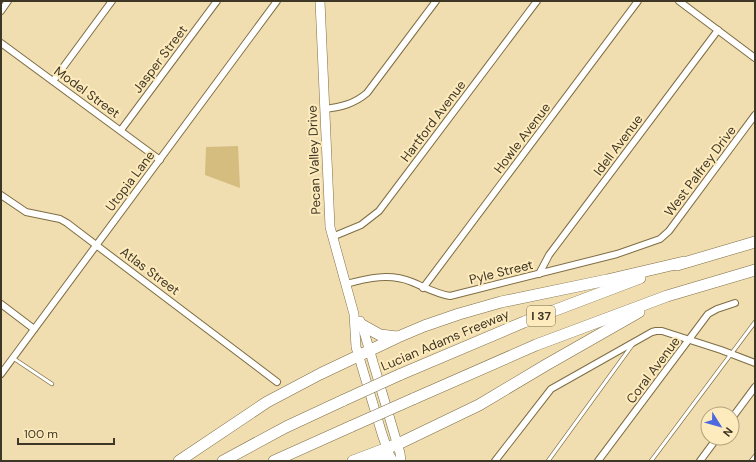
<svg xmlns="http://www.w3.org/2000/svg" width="756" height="462" viewBox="0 0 756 462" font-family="'DM Sans',sans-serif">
  <rect width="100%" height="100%" fill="#f0deb0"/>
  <path fill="#d5bd7f" d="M238,146L240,188L205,175L206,147Z"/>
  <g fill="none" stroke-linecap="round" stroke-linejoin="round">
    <defs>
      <g id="service">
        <path d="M13,358L52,384"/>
        <path d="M548,461L633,344"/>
        <path d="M651,461L755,322"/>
        <path d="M751,461L755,456"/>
      </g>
      <g id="minor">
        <path d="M679,1L755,58"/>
        <path d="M1,11L8,1"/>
        <path d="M1,43L160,160"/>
        <path d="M53,81L112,1"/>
        <path d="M325,109C341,107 354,104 367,93L436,1"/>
        <path d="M121,130L217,1"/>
        <path d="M1,195L26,212L60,219L67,223L277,382"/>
        <path d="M332,237L361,225L379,211L537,1"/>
        <path d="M539,274L549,255L718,30"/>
        <path d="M346,284C368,278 390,273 412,282C424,287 437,294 450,296L617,254L660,239L669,231L755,115"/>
        <path d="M423,288L638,1"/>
        <path d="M1,304L34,329"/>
        <path d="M1,374L277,1"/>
        <path d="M732,418L755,387"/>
        <path d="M495,461L551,389L652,332L656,331H662L721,350L755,363"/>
        <path d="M598,461L708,314L717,309L735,303"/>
        <path d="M700,461L717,438"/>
      </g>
      <g id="secondary">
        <path d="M320,1L330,227L354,314L356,347L382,434L389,454L393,461"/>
        <path d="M360,321L362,325L400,453L401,461"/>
      </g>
      <g id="motorway">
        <path d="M677,265L755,242"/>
        <path d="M362,325L380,335L397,337"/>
        <path d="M399,375L524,322L640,278"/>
        <path d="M413,399L536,345L667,296L755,270"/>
        <path d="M368,457L381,458L390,461"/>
        <path d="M179,461L267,402L320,374L398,337L424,326L459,314L501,302L607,280L684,262"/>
        <path d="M223,461L286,427L344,400"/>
        <path d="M274,461L352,426"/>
        <path d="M353,461L398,444L479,405L546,365L639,312"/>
      </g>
    </defs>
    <use href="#service" stroke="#7f6e44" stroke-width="4.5"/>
    <use href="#minor" stroke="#7f6e44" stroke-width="8"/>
    <use href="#secondary" stroke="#7f6e44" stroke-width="10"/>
    <use href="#motorway" stroke="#7f6e44" stroke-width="12"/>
    <use href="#service" stroke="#fff" stroke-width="3"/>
    <use href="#minor" stroke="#fff" stroke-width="6"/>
    <use href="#secondary" stroke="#fff" stroke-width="9"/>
    <use href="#motorway" stroke="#fff" stroke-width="11"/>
    <defs>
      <g id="motorway-bridge">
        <path d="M344,400L399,375"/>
        <path d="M352,426L413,399"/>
      </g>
    </defs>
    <use href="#motorway-bridge" stroke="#7f6e44" stroke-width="12" stroke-linecap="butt"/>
    <use href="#motorway-bridge" stroke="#fff" stroke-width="11"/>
  </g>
  <g text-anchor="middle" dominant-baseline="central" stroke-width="4" stroke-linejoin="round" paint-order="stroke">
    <rect fill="#feebbd" stroke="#786d53" stroke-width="1" x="527" y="306" width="28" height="20" rx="3"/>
    <g font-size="12" font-weight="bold" fill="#3f3725">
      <text x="541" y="316">I 37</text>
    </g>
    <g font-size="13" fill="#3f3725" stroke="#feebbd">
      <text transform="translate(160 59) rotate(-53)">Jasper Street</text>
      <text transform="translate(87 92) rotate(36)">Model Street</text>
      <text transform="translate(433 121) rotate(-53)">Hartford Avenue</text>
      <text transform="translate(522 138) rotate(-53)">Howle Avenue</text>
      <text transform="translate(618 145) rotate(-53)">Idell Avenue</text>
      <text transform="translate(314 160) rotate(-92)">Pecan Valley Drive</text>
      <text transform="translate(700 171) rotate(-53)">West Palfrey Drive</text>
      <text transform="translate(130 181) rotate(-53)">Utopia Lane</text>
      <text transform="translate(150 271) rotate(37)">Atlas Street</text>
      <text transform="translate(501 272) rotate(-14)">Pyle Street</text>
      <text transform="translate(445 340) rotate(-23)">Lucian Adams Freeway</text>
      <text transform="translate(653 370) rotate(-53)">Coral Avenue</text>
    </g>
  </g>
  <rect width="756" height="462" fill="none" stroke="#3f3725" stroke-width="4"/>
  <g transform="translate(720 426) rotate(127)"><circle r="19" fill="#feebbd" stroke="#b2a380"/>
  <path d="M0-3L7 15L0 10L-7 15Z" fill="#4c6ade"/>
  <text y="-6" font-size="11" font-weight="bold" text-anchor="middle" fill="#3f3725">N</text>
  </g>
  <path d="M18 438v6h96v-6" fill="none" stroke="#3f3725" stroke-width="2"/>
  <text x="24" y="438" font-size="12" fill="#3f3725" stroke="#feebbd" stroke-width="3" paint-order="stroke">100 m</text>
</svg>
